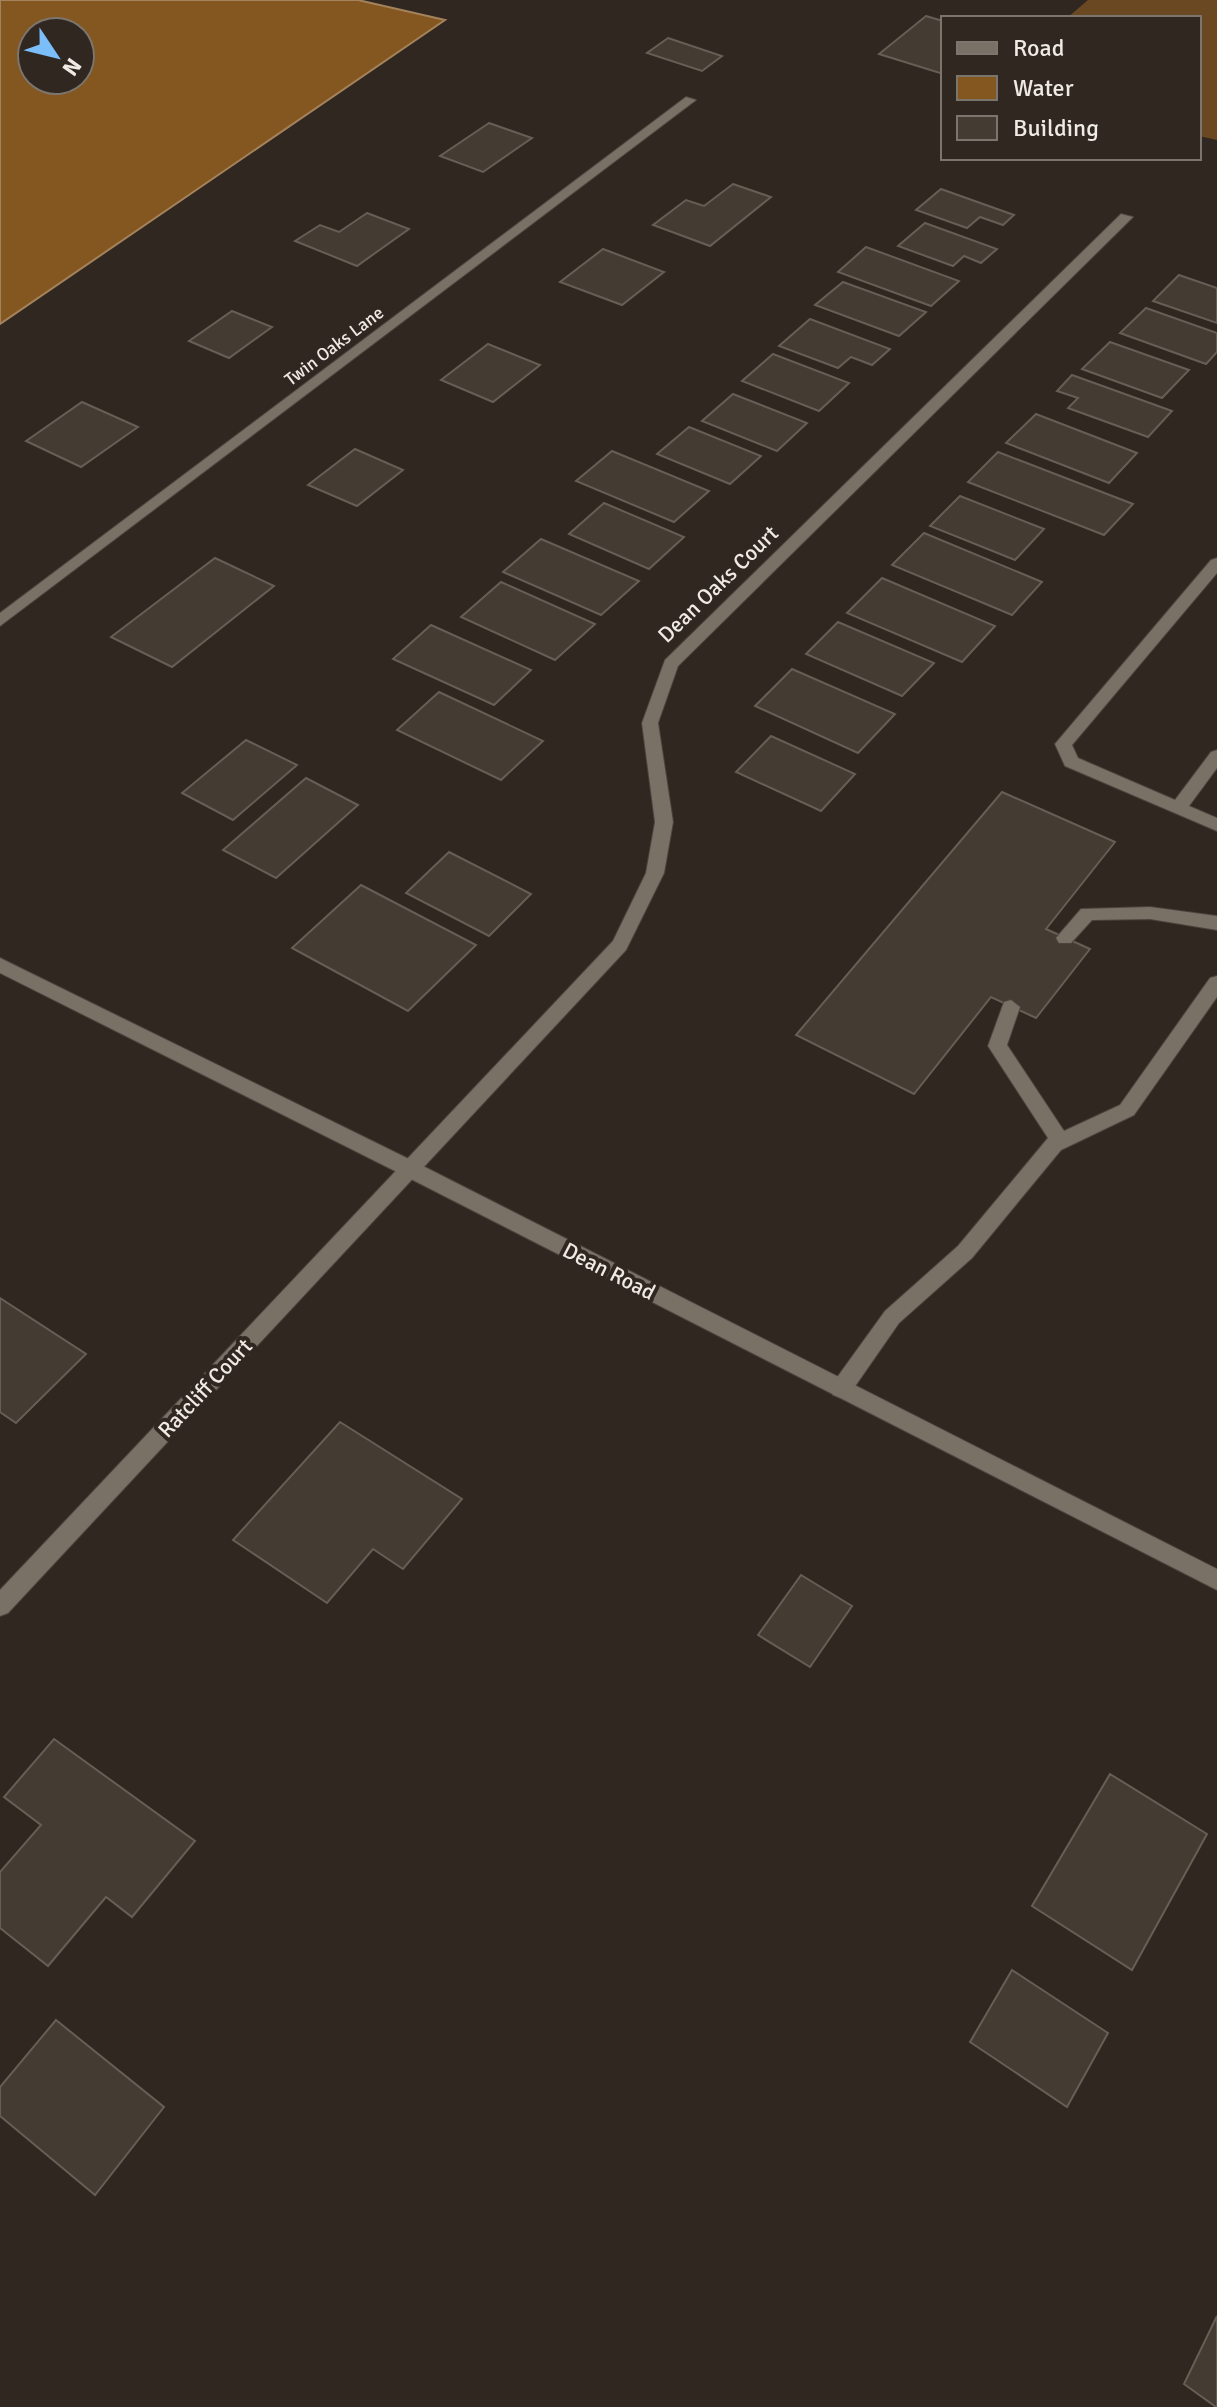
<svg xmlns="http://www.w3.org/2000/svg" width="1217" height="2407" viewBox="0 0 1217 2407" font-family="Signika,sans-serif">
  <rect width="100%" height="100%" fill="#2f2720"/>
  <path fill="#6a4822" d="M1088,0H1217V140L1199,136V18H1067Z"/>
  <path fill="#845620" stroke="#a4825b" stroke-width="2" fill-rule="evenodd" d="M0,0H358L445,20L0,324ZM32,32H80V80H32Z"/>
  <g fill="#443c33" stroke="#675e55" stroke-width="2">
    <path d="M926,16L943,21V74L879,54Z"/>
    <path d="M668,38L722,56L702,71L647,53Z"/>
    <path d="M489,123L532,138L483,172L440,156Z"/>
    <path d="M733,184L771,197L710,246L653,225L686,200L704,206Z"/>
    <path d="M941,189L1014,215L1003,225L980,217L967,228L916,210Z"/>
    <path d="M367,213L409,229L357,266L295,241L320,225L339,232Z"/>
    <path d="M925,223L997,249L981,263L964,256L953,266L898,246Z"/>
    <path d="M866,247L959,281L931,306L838,272Z"/>
    <path d="M603,249L664,272L622,305L560,282Z"/>
    <path d="M1179,275L1217,288V323L1153,301Z"/>
    <path d="M843,282L926,312L899,336L815,305Z"/>
    <path d="M1146,308L1217,333V352L1206,364L1120,333Z"/>
    <path d="M232,311L272,327L229,358L189,341Z"/>
    <path d="M810,319L890,349L872,365L851,357L838,368L779,346Z"/>
    <path d="M1110,342L1189,370L1162,398L1082,369Z"/>
    <path d="M488,344L540,365L493,402L441,380Z"/>
    <path d="M773,354L849,383L819,411L742,381Z"/>
    <path d="M1072,375L1172,411L1148,437L1068,408L1078,398L1057,391Z"/>
    <path d="M733,394L807,423L777,451L702,421Z"/>
    <path d="M82,402L138,427L81,467L26,441Z"/>
    <path d="M1036,414L1137,453L1109,483L1006,443Z"/>
    <path d="M689,427L761,456L730,484L657,454Z"/>
    <path d="M355,449L403,470L357,506L308,485Z"/>
    <path d="M612,451L709,491L674,522L576,481Z"/>
    <path d="M998,452L1133,504L1104,535L968,482Z"/>
    <path d="M960,496L1044,529L1015,560L930,526Z"/>
    <path d="M604,503L684,537L649,569L569,534Z"/>
    <path d="M924,533L1042,582L1012,615L892,565Z"/>
    <path d="M541,539L639,581L601,615L503,572Z"/>
    <path d="M215,558L274,586L172,667L111,637Z"/>
    <path d="M882,578L995,626L962,662L847,613Z"/>
    <path d="M501,582L595,624L555,660L461,617Z"/>
    <path d="M838,622L934,663L902,696L806,654Z"/>
    <path d="M431,625L531,670L494,705L393,659Z"/>
    <path d="M792,669L895,714L858,753L755,706Z"/>
    <path d="M439,692L543,741L501,780L397,730Z"/>
    <path d="M771,736L855,774L821,811L736,772Z"/>
    <path d="M246,740L297,765L233,820L182,793Z"/>
    <path d="M306,778L358,805L276,878L223,850Z"/>
    <path d="M1002,792L1115,842L1046,929L1090,949L1036,1018L991,997L914,1094L796,1035Z"/>
    <path d="M449,852L531,894L489,936L406,893Z"/>
    <path d="M361,885L476,945L408,1011L292,948Z"/>
    <path d="M0,1298L86,1354L16,1423L0,1412Z"/>
    <path d="M340,1422L462,1499L403,1569L373,1549L327,1603L233,1540Z"/>
    <path d="M801,1575L852,1606L810,1667L758,1635Z"/>
    <path d="M54,1739L195,1841L132,1917L106,1897L48,1966L0,1928V1872L41,1825L4,1797Z"/>
    <path d="M1110,1774L1207,1834L1132,1970L1032,1906Z"/>
    <path d="M1012,1970L1108,2033L1067,2107L970,2042Z"/>
    <path d="M56,2020L164,2107L95,2195L0,2116V2087Z"/>
    <path d="M1217,2316V2407H1216L1184,2384Z"/>
  </g>
  <g fill="none" stroke-linecap="round" stroke-linejoin="round">
    <defs>
      <g id="lane">
        <path d="M1217,558V573L1072,745L1078,758L1175,800L1211,752L1217,750V768L1189,806L1217,818V831L1065,766L1055,744L1211,560Z"/>
        <path d="M1150,907L1217,916V930L1150,919L1092,920L1071,943H1059L1056,938L1081,909Z"/>
        <path d="M1217,976V997L1134,1115L1061,1150L972,1258L899,1323L849,1395L841,1398L833,1395L830,1389L833,1383L885,1311L958,1246L1048,1138L988,1046L1004,1002L1011,1000L1020,1007L1007,1045L1064,1131L1120,1105L1210,978Z"/>
      </g>
      <g id="street">
        <path d="M686,97L696,100L0,626V613Z"/>
        <path d="M1121,214L1133,217L678,666L658,723L673,822L664,873L626,950L8,1613L0,1616V1590L613,941L646,873L655,822L642,723L665,660Z"/>
      </g>
      <path id="secondary" d="M0,958L417,1163L1217,1569V1590L403,1175L0,973Z"/>
    </defs>
    <use href="#lane" stroke="#4b443e" stroke-width="2"/>
    <use href="#street" stroke="#4b443e" stroke-width="2"/>
    <use href="#secondary" stroke="#4b443e" stroke-width="2"/>
    <use href="#lane" fill="#797066" fill-rule="evenodd"/>
    <use href="#street" fill="#797066" fill-rule="evenodd"/>
    <use href="#secondary" fill="#797066" fill-rule="evenodd"/>
  </g>
  <g text-anchor="middle" dominant-baseline="central" stroke-width="8" stroke-linejoin="round" paint-order="stroke">
    <g font-size="18" fill="#efeae4" stroke="#2f2720">
      <text transform="translate(334 346) rotate(-37)">Twin Oaks Lane</text>
    </g>
    <g font-size="22" fill="#efeae4" stroke="#2f2720">
      <text transform="translate(718 584) rotate(-44)">Dean Oaks Court</text>
      <text transform="translate(609 1271) rotate(27)">Dean Road</text>
      <text transform="translate(205 1388) rotate(-47)">Ratcliff Court</text>
    </g>
  </g>
  <rect x="941" y="16" width="260" height="144" fill="#2f2720" stroke="#7c756e" stroke-width="2"/>
  <rect x="957" y="42" width="40" height="12" fill="#797066" stroke="#7c756e" stroke-width="2"/>
  <text x="1013" y="56" font-size="24" fill="#efeae4">Road</text>
  <rect x="957" y="76" width="40" height="24" fill="#845620" stroke="#7c756e" stroke-width="2"/>
  <text x="1013" y="96" font-size="24" fill="#efeae4">Water</text>
  <rect x="957" y="116" width="40" height="24" fill="#443c33" stroke="#7c756e" stroke-width="2"/>
  <text x="1013" y="136" font-size="24" fill="#efeae4">Building</text>
  <g transform="translate(56 56) rotate(125)"><circle r="38" fill="#2f2720" stroke="#7c756e" stroke-width="2"/>
  <path d="M0-6L14 30L0 20L-14 30Z" fill="#7cbef9"/>
  <text y="-12" font-size="22" font-weight="bold" text-anchor="middle" fill="#efeae4">N</text>
  </g>
</svg>
